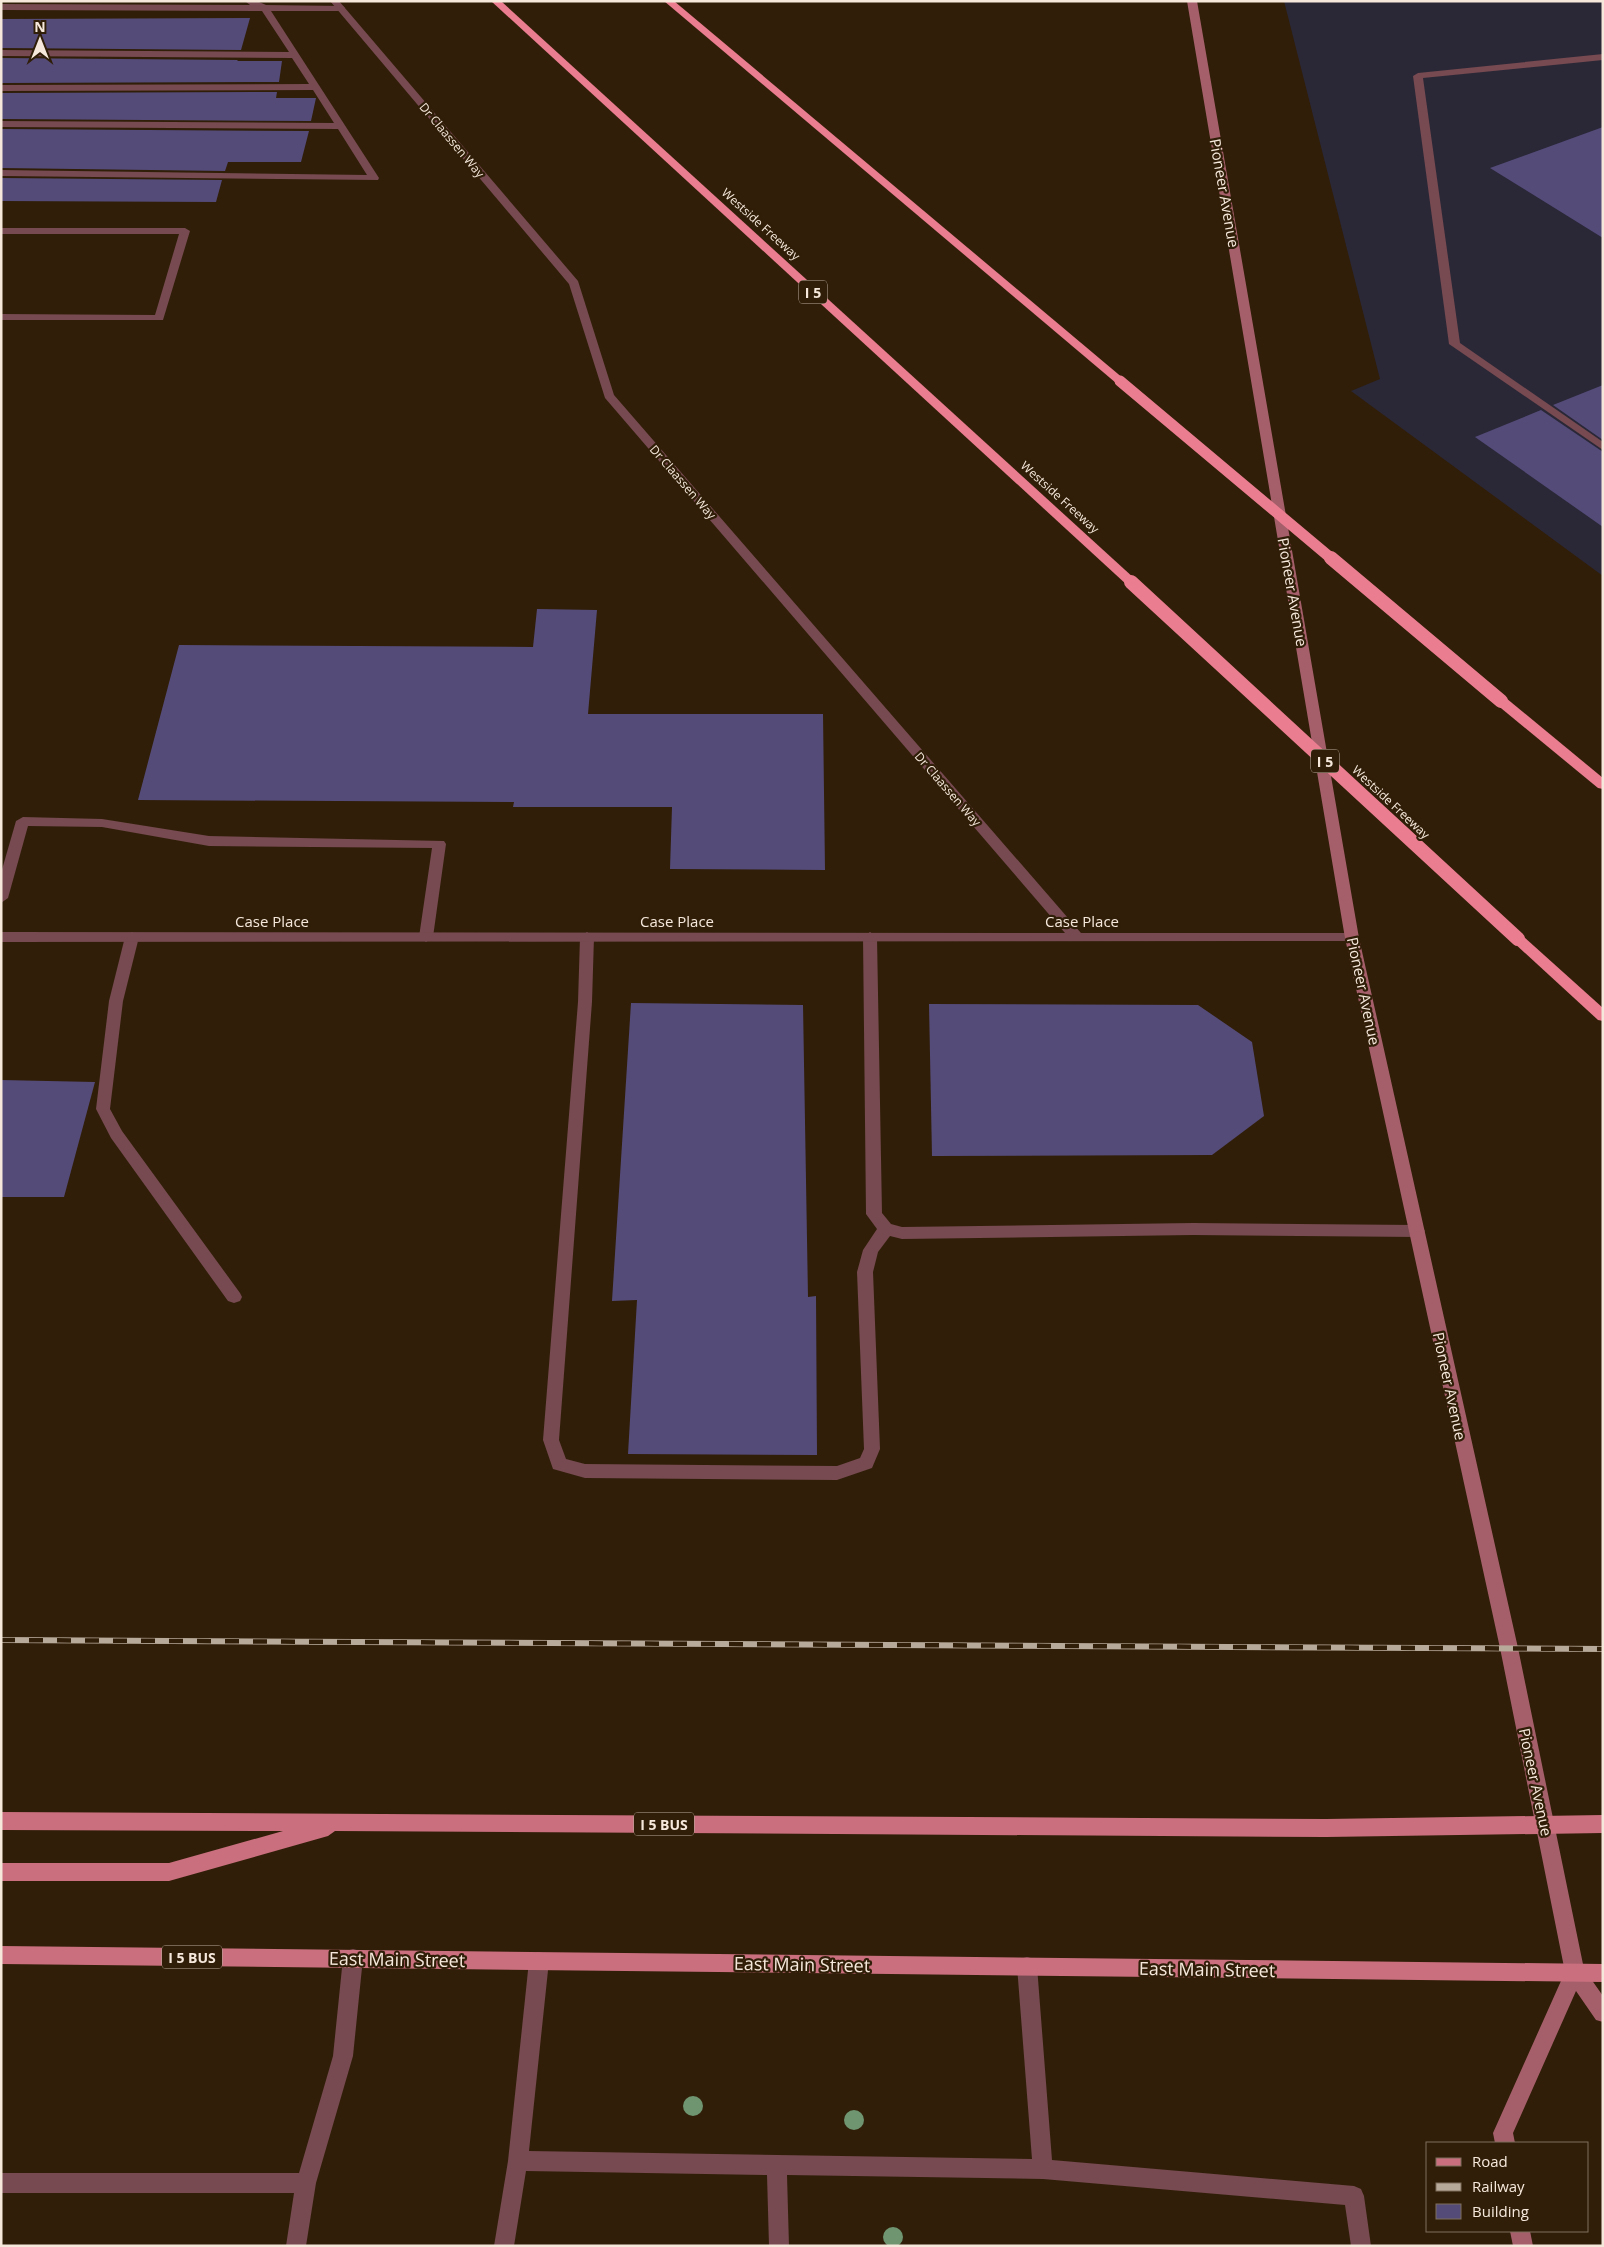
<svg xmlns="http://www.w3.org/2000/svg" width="1604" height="2247" viewBox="0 0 1604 2247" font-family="'Open Sans',sans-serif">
  <rect width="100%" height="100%" fill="#301e08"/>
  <path fill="#2a2737" d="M1284,1H1603V576L1351,391L1380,379Z"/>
  <g fill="#544b79">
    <path d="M250,18L241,50L1,48V19Z"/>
    <path d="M1,58L238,60L237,61H282L279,82L1,83Z"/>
    <path d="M277,92L276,98H316L311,121L1,119V93Z"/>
    <path d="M1603,127V238L1490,168Z"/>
    <path d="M1,129L309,131L301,162H228L225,171L1,168Z"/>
    <path d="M1,178L222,180L216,202L1,201Z"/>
    <path d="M1603,385V440L1553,405Z"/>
    <path d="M1541,410L1603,452V527L1475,437Z"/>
    <path d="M537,609L597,610L588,714H823L825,870L670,869L672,807H513L514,802L138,800L179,645L533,647Z"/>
    <path d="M631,1003L803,1005L808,1297L816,1296L817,1455L628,1454L637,1300L612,1301Z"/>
    <path d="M929,1004L1198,1005L1252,1042L1264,1116L1212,1155L932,1156Z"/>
    <path d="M1,1080L95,1082L64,1197H1Z"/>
  </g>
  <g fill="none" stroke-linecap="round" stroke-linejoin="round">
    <g fill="#764a50" fill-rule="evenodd">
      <path d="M245,1H257L266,5L343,6L345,8L340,11H271L379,178L378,180L1,176V170L367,175L338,129L1,127V121L334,123L313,90L1,91V85L309,84L292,58L1,56V50L289,52L262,11L1,10V4L250,5Z"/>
      <path d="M1603,54V60L1423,78L1460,343L1603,442V450L1449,344L1413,76L1418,73Z"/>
      <path d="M1,228H185L190,231L163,320H1V314L155,315L179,234H1Z"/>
      <path d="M23,817L102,819L209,836L444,841L446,844L433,937L426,942L419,937L432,848L209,846L102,827L28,826L8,898L1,903V873L16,821Z"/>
      <path d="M132,932L139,937L123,1001L110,1109L122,1131L240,1293L242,1297L240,1301L234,1303L228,1301L111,1138L96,1109L109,1001L125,937Z"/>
      <path d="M587,932L594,937L592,1002L559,1440L566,1459L585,1464L837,1466L860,1458L864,1449L857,1272L863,1250L877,1229L866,1214L863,937L870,932L877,937L882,1213L891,1224L902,1227L1193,1223L1417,1225L1422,1227L1425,1231L1422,1235L1417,1237L1193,1235L902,1239L890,1236L878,1252L873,1272L880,1449L872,1468L837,1480L585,1478L553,1469L543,1440L578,1002L580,937Z"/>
      <path d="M353,1949L360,1951L363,1958L353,2056L316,2183L306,2246H286L294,2193H1V2173H299L333,2056L343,1958L346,1951Z"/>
      <path d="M539,1952L546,1954L549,1961L529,2151L1032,2159L1017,1966L1020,1959L1027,1957L1034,1959L1037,1966L1052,2160L1354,2186L1361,2189L1364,2196L1371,2246H1351L1345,2205L1043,2179L787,2175L789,2246H769L767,2175L526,2171L514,2246H494L508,2161L529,1961L532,1954Z"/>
    </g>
    <path fill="#764a50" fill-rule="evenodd" d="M330,1H339L578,281L614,395L1081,933H1352L1357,935L1359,938L1357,941L1,942V932L1065,933L605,398L569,284Z"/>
    <g fill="#a55f6a" fill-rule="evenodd">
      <path d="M1187,1H1197L1359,938L1518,1648L1584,1969L1603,1996V2022L1596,2020L1576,1991L1513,2133L1515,2143H1495L1493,2133L1565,1972L1500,1648L1345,938Z"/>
      <path d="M1510,2231H1530L1533,2246H1513Z"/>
    </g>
    <g fill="#c96f7e" fill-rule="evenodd">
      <path d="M1,1812L1326,1819L1603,1815V1833L1326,1837L335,1831L328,1836L169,1881H1V1863H169L283,1831L1,1830Z"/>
      <path d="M1,1946L1603,1964V1982L1,1964Z"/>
    </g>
    <g fill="#ea7d90" fill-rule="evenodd">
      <path d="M491,1H501L1135,579L1137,582L1135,585H1127Z"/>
      <path d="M664,1H674L1124,379V383H1116Z"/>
      <path d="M1501,697L1506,698L1603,778V789L1598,788L1496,704L1495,701Z"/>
      <path d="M1518,934L1523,936L1603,1008V1021L1598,1020L1513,942L1511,939L1513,936Z"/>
    </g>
    <defs>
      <path id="rail" d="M1,1640L1603,1649"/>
    </defs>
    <use href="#rail" stroke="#b8aa9a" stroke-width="6"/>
    <use href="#rail" stroke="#301e08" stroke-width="4.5" stroke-dasharray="14" stroke-linecap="butt"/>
    <path stroke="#ea7d90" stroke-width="11" d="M1120,381L1332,559"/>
    <g stroke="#ea7d90" stroke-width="14">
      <path d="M1331,558L1501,701"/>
      <path d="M1131,582L1518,939"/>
    </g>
  </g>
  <g fill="#6e9470">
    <circle cx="693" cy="2106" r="10"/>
    <circle cx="854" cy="2120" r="10"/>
    <circle cx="893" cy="2237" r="10"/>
  </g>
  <g text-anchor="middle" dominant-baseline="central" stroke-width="4.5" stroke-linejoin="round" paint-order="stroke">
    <g font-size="12" fill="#f6e9dc" stroke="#301e08">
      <text transform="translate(452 140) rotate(50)">Dr Claassen Way</text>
      <text transform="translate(761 224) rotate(42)">Westside Freeway</text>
      <text transform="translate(683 482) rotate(49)">Dr Claassen Way</text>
      <text transform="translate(1060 497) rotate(42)">Westside Freeway</text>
      <text transform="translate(948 789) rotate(49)">Dr Claassen Way</text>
      <text transform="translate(1391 802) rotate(43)">Westside Freeway</text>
    </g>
    <g fill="#301e08" stroke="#bbac9c" stroke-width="1">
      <rect x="799" y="280.5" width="28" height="23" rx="4"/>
      <rect x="1311" y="749.5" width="28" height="23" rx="4"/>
      <rect x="634" y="1812.5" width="60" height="23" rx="4"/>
      <rect x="162" y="1945.5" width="60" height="23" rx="4"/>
    </g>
    <g font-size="14" font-weight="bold" fill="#f6e9dc">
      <text x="813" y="292">I 5</text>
      <text x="1325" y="761">I 5</text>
      <text x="664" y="1824">I 5 BUS</text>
      <text x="192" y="1957">I 5 BUS</text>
    </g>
    <g font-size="15" fill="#f6e9dc" stroke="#301e08">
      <text transform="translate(1225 193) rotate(80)">Pioneer Avenue</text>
      <text transform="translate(1293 592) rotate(80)">Pioneer Avenue</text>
      <text x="272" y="921">Case Place</text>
      <text x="677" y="921">Case Place</text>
      <text x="1082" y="921">Case Place</text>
      <text transform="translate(1364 991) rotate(78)">Pioneer Avenue</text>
      <text transform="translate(1450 1386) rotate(78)">Pioneer Avenue</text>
      <text transform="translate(1536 1782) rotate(78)">Pioneer Avenue</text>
    </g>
    <g font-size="18" fill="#f6e9dc" stroke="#301e08">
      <text transform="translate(397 1959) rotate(1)">East Main Street</text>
      <text transform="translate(802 1964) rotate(1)">East Main Street</text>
      <text transform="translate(1207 1969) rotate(1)">East Main Street</text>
    </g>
  </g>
  <rect width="1604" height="2247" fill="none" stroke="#f6e9dc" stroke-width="5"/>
  <rect x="1426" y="2142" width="162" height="90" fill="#301e08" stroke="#7f6f5d"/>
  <rect x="1436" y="2158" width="25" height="8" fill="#c96f7e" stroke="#7f6f5d"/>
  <text x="1472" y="2167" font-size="15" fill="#f6e9dc">Road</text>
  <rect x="1436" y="2183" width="25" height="8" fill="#b8aa9a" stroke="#7f6f5d"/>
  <text x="1472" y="2192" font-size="15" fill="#f6e9dc">Railway</text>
  <rect x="1436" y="2204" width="25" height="15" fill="#544b79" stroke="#7f6f5d"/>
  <text x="1472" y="2217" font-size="15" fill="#f6e9dc">Building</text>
  <g transform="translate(40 40)" stroke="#301e08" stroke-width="4" paint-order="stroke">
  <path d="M0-4L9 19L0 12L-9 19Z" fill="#f6e9dc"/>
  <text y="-8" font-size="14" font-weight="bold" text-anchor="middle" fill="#f6e9dc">N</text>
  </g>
</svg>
